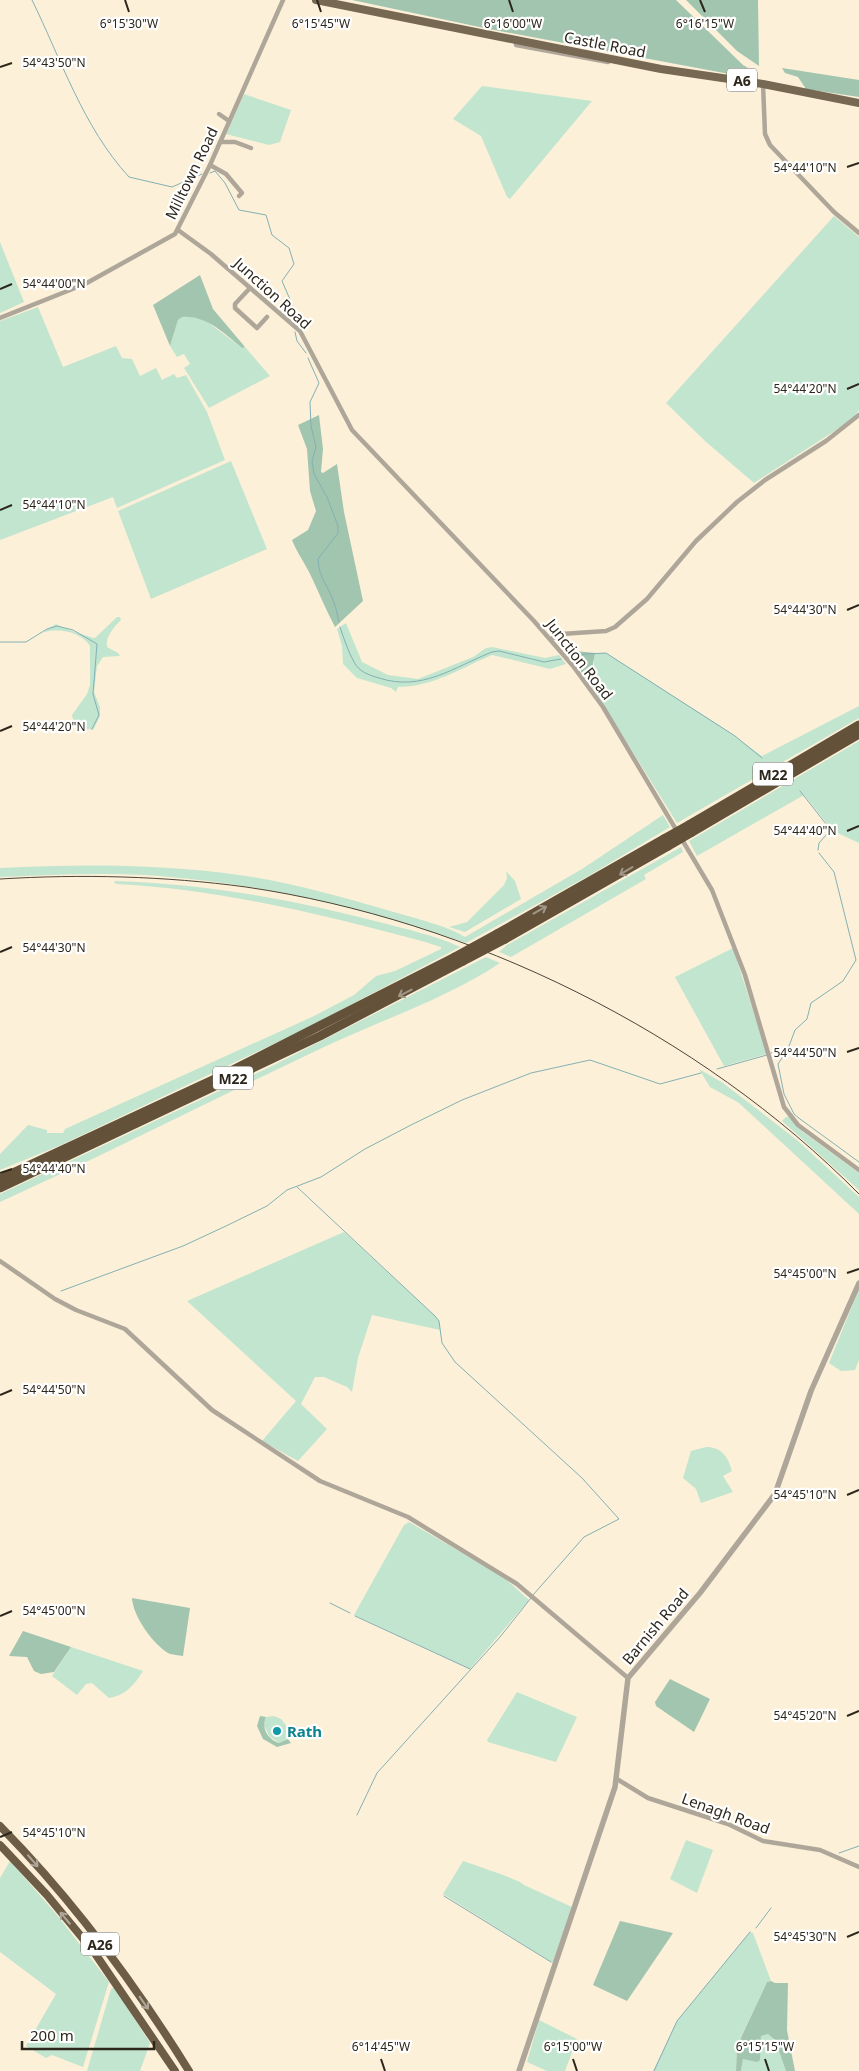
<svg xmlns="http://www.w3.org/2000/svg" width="859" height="2071" viewBox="0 0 859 2071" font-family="'Noto Sans',sans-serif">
  <rect width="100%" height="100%" fill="#fdf0d8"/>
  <g fill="#c2e5cf">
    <path d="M482,86L592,101L510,199L507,197L481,136L453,119Z"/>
    <path d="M244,94L291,110L280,142L269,145L226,134Z"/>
    <path d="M834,216L859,237V410L853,419L754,483L705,441L666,403Z"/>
    <path d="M0,242L24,302L0,313Z"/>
    <path d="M38,307L63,367L116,346L122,358L132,359L140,376L156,368L162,380L174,374L177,378L186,375L207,412L225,460L117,508L113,497L0,540V321Z"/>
    <path d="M188,316L205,320L242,348L245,347L270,376L209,408L184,368L190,364L184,354L177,357L170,346L178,320L182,317Z"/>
    <path d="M231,461L267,549L151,599L118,511Z"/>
    <path d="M117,617H120L121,620C114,627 105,637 107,647L118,653L120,656L103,657L97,666L94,692L100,707V716L93,730C87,729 79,727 74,724L72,715L87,694L90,685V646C81,632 60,628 45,632L44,631L56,624C60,627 91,638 95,638Z"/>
    <path d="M346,623L362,662L388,675L418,679L473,657L486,648L492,647L545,658L559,655L566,664L550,669L492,655C459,669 435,686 398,687L396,692L391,688L357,678L343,664L342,646L337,629Z"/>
    <path d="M595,653H606L722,727L762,756L859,706V718L677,823L592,687C597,678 592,664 595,653Z"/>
    <path d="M859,741V843L833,831L804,795L697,856L689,841Z"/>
    <path d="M663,815L670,827L590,875L466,943C366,909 265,884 159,876C106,872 53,875 0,877V868C80,864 160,864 239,875C289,882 338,896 387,910C407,916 449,926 465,937L582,869Z"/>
    <path d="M681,847L683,852L644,875L646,879L511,957L499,952L507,945Z"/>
    <path d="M506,871L515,881L521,899L465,932L449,927L467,922L504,885L507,878Z"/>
    <path d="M115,881C205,884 292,899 379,922C405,929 435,935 460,947L307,1028L61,1145L0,1170V1154L28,1125L47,1130V1133H63L65,1129L314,1016L354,995L376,976L395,971L441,949V947L425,942C324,915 220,889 116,884L114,882Z"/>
    <path d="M733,948L767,1054L724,1066L675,977Z"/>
    <path d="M486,957L500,963C446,999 381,1020 322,1048C214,1099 109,1153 0,1202V1194L274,1065Z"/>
    <path d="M699,1069L723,1083L797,1140L859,1197V1214L739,1103L710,1087Z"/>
    <path d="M786,1117H789L803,1132L859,1173V1190L782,1121Z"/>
    <path d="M344,1232L435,1316L439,1321L440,1330L372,1315L358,1358L352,1392L347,1387L324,1377H315L301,1404L327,1429L298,1461L262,1441L296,1401L187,1301Z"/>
    <path d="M859,1289V1360L855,1370L841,1371L829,1363Z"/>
    <path d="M706,1447C722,1447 728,1457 732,1471L723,1476L733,1492L701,1503L696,1489L683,1478L691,1451Z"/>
    <path d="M409,1522L502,1576L529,1600L470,1669L354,1615L404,1525Z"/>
    <path d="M71,1647L143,1671C135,1684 125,1696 109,1698L92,1683L86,1684L77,1695L52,1676Z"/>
    <path d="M517,1692L577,1717L556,1762L488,1742L487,1740Z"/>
    <path d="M274,1716L281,1719L289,1729L288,1739L279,1743L269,1736L264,1725L266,1717Z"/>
    <path d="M686,1840L713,1850L697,1893L670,1879Z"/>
    <path d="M10,1861L57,1915L109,1982L83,2067L52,2055L46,2058L26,2046L56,1994L0,1952V1878Z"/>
    <path d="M463,1861C474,1865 521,1880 524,1885L572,1907L553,1963L443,1894Z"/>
    <path d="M750,1932L753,1933L771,1981L767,1982L737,2045L736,2071H653L677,2021Z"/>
    <path d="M114,1987L150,2043L140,2071H87L111,1989Z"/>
    <path d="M539,2020L577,2039L565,2071H547L527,2062Z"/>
    <path d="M768,2034L775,2040L786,2071H741L743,2059H750L761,2045V2036Z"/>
  </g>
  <g fill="#a2c5af">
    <path d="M352,0H676L743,65L755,72L756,79L484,28Z"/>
    <path d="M686,0H758L759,66L737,51Z"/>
    <path d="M782,68L859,80V97L806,89L798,77L785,73Z"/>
    <path d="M200,275L213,309L245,347L242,348C225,334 206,315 182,317L178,320L170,346L153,305Z"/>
    <path d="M319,415L323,449L321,472L323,473L337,464L344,512L363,601L335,627C326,610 319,593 311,576C305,563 297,553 292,540L308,530L316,511L310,491L307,449L298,425Z"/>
    <path d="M576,651L595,653L593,664L595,683L592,687L568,653Z"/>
    <path d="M132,1598L190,1608L183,1656C179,1655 172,1655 168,1653C152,1643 133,1616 132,1598Z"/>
    <path d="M23,1631L71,1647L54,1672L41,1674L34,1671L27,1657L9,1656Z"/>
    <path d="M670,1679L710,1699L694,1732L656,1706L655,1702Z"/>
    <path d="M260,1716L266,1717C261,1729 268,1739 279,1743L288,1739L291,1743L277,1747L263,1739L257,1726Z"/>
    <path d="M620,1921L673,1933L627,2001L593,1985Z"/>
    <path d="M771,1981L775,1983H788L787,2030L795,2071H786L775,2040L768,2034L761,2036L760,2060L757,2062L743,2059L741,2071H736L737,2046L767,1982Z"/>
  </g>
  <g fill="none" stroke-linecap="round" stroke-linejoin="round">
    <g stroke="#83b0b4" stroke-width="1">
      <path d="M32,0C61,59 83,127 129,177L172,187L202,174"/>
      <path d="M210,173L215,171L225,183L239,210L266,215L272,235L289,248L294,264L282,281L295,311L296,322"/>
      <path d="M295,332L297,341L306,353"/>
      <path d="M308,358L319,383L310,402L311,426L316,447L312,461L314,474L327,497L338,526V533L318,559C319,580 328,584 334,603C337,609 337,616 339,622"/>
      <path d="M340,627C344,639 348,651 354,662C359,672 369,675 379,678C422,692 454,667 492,652L499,651L544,662L561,659"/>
      <path d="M0,642H26L47,629L57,626L73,630L97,644L93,694L99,715L92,729"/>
      <path d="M568,655L606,653L735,736L762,758"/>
      <path d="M800,791L826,824L828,833L819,843L818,850"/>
      <path d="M819,853L834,872L856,960L843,981L811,1003L807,1019L795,1030L788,1049L778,1064L784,1094L794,1114L800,1119L859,1162"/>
      <path d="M771,1053L788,1047"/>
      <path d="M717,1069L767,1055"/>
      <path d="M297,1187L435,1316L439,1321L442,1343L455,1362L582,1478L619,1519L584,1537L533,1595"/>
      <path d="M61,1291L183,1246L226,1226L267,1206L287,1190L321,1177L365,1149L411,1125L462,1100L531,1073L590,1060L660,1084L701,1073"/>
      <path d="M330,1603L350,1613"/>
      <path d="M355,1616L470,1669"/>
      <path d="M357,1815L377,1773L500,1637L531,1598"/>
      <path d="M839,1853L859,1846"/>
      <path d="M444,1896L551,1962"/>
      <path d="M756,1928L771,1908"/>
      <path d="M654,2071L677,2021L750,1932"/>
    </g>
    <g stroke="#afa69a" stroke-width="4.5">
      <path d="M516,41V45L608,62"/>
      <path d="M763,84L765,134L770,145L834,212L859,233"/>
      <path d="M219,114L229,121"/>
      <path d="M220,142H235L251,148"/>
      <path d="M210,165L226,174L242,193L239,196"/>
      <path d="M178,230L211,254L300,331L352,430L534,621L573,666L603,707L712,890L745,975L784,1107L798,1125L859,1170"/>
      <path d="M250,288L235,304V308L257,328L267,317"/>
      <path d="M0,318L85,284L175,234L210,165L283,0"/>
      <path d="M551,639L561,634L606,631L615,627L647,599L696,541L737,502L765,480L826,441L859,415"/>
      <path d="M0,1261L55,1299L76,1310L125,1329L212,1410L320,1481L408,1517L517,1584L628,1678"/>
      <path d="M617,1779L648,1798L728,1824L763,1841L820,1850L859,1867"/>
    </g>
    <path stroke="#afa69a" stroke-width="5.5" d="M519,2071L615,1787L628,1678L700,1593L775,1494L811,1391L859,1283"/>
    <path stroke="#776853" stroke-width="8" d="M316,0L661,69L763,84L859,103"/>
    <g stroke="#6d5d46" stroke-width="8">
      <path d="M0,1826C72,1899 135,1984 189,2071"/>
      <path d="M0,1845L47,1895L94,1952L175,2071"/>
    </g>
    <g stroke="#635239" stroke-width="9">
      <path d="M689,825L859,725"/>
      <path d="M692,832L859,734"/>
      <path d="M497,934L664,839"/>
      <path d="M505,939L668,846"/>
      <path d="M0,1179L219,1077L455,957"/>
      <path d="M0,1188L320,1036L463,961"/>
    </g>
    <path stroke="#4c4538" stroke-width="1" d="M0,879C82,874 164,876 246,887C471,920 699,1032 859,1194"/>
    <g stroke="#635239" stroke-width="9">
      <path d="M664,839L689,825"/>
      <path d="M668,846L692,832"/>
      <path d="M455,957L497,934"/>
      <path d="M463,961L505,939"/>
    </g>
  </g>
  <defs><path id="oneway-shaft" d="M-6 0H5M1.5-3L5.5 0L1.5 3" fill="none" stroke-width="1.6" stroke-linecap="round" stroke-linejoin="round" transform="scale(1.25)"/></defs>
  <g stroke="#a19788">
    <use href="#oneway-shaft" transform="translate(626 871) rotate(149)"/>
    <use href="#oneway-shaft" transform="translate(540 910) rotate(-29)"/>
    <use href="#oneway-shaft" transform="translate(405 993) rotate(153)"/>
  </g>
  <g stroke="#afa699">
    <use href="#oneway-shaft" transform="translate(33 1861) rotate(49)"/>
    <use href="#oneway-shaft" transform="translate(65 1918) rotate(-130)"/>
    <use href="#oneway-shaft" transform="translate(144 2003) rotate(55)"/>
  </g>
  <path fill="none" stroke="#2c261b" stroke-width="2" d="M125,0L129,12M317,0L321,12M509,0L513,12M700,0L705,12M0,67L12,63M847,167L859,163M0,289L12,284M847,389L859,384M0,510L12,505M847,610L859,605M0,731L12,726M847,831L859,826M0,952L12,947M847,1052L859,1048M0,1173L12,1169M847,1273L859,1269M0,1395L12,1390M847,1495L859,1490M0,1616L12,1611M847,1716L859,1711M0,1837L12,1832M847,1937L859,1932M381,2059L385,2071M573,2059L577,2071M765,2059L769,2071"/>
  <circle fill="#0f9aa8" stroke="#fff" stroke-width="2" cx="277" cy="1731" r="5"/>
  <g text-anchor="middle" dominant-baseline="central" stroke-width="4.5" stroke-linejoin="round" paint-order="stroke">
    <g fill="#fff" stroke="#6b675f" stroke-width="1">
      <rect x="727" y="68.5" width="30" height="23" rx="4"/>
      <rect x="753" y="762.5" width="40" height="23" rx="4"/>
      <rect x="213" y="1066.5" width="40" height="23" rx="4"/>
      <rect x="81" y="1932.5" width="38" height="23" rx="4"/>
    </g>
    <g font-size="14" font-weight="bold" fill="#2c261b">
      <text x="742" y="80">A6</text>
      <text x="773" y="774">M22</text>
      <text x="233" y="1078">M22</text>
      <text x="100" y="1944">A26</text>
    </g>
    <g font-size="15" fill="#2c261b" stroke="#fff">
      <text transform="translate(605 44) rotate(11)">Castle Road</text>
      <text transform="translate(191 173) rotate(-64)">Milltown Road</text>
      <text transform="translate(273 293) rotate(42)">Junction Road</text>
      <text transform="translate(580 659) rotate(52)">Junction Road</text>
      <text transform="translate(655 1626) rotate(-50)">Barnish Road</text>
      <text transform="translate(726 1813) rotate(20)">Lenagh Road</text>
    </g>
    <g font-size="15" font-weight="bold" fill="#0d838f" stroke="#fff" text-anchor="start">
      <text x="287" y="1731">Rath</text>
    </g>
  </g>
  <g font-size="12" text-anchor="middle" fill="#2c261b" stroke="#fff" stroke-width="4.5" stroke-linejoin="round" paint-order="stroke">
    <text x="321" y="28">6°15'45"W</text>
    <text x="705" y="28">6°16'15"W</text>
    <text x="129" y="28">6°15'30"W</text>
    <text x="513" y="28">6°16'00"W</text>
    <text x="54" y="67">54°43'50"N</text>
    <text x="805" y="172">54°44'10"N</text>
    <text x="54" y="288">54°44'00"N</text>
    <text x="805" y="393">54°44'20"N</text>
    <text x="54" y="509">54°44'10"N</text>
    <text x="805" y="614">54°44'30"N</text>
    <text x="54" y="731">54°44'20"N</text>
    <text x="805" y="835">54°44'40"N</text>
    <text x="54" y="952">54°44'30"N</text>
    <text x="805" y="1057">54°44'50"N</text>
    <text x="54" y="1173">54°44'40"N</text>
    <text x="805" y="1278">54°45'00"N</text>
    <text x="54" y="1394">54°44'50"N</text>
    <text x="805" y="1499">54°45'10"N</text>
    <text x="54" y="1615">54°45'00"N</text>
    <text x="805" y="1720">54°45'20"N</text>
    <text x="54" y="1837">54°45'10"N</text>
    <text x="805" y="1941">54°45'30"N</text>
    <text x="381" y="2051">6°14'45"W</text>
    <text x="573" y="2051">6°15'00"W</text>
    <text x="765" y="2051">6°15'15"W</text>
  </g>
  <path d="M22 2041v8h132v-8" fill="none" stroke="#2c261b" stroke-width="2.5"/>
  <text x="30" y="2041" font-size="15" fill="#2c261b" stroke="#ffffff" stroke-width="4" paint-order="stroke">200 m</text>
</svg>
